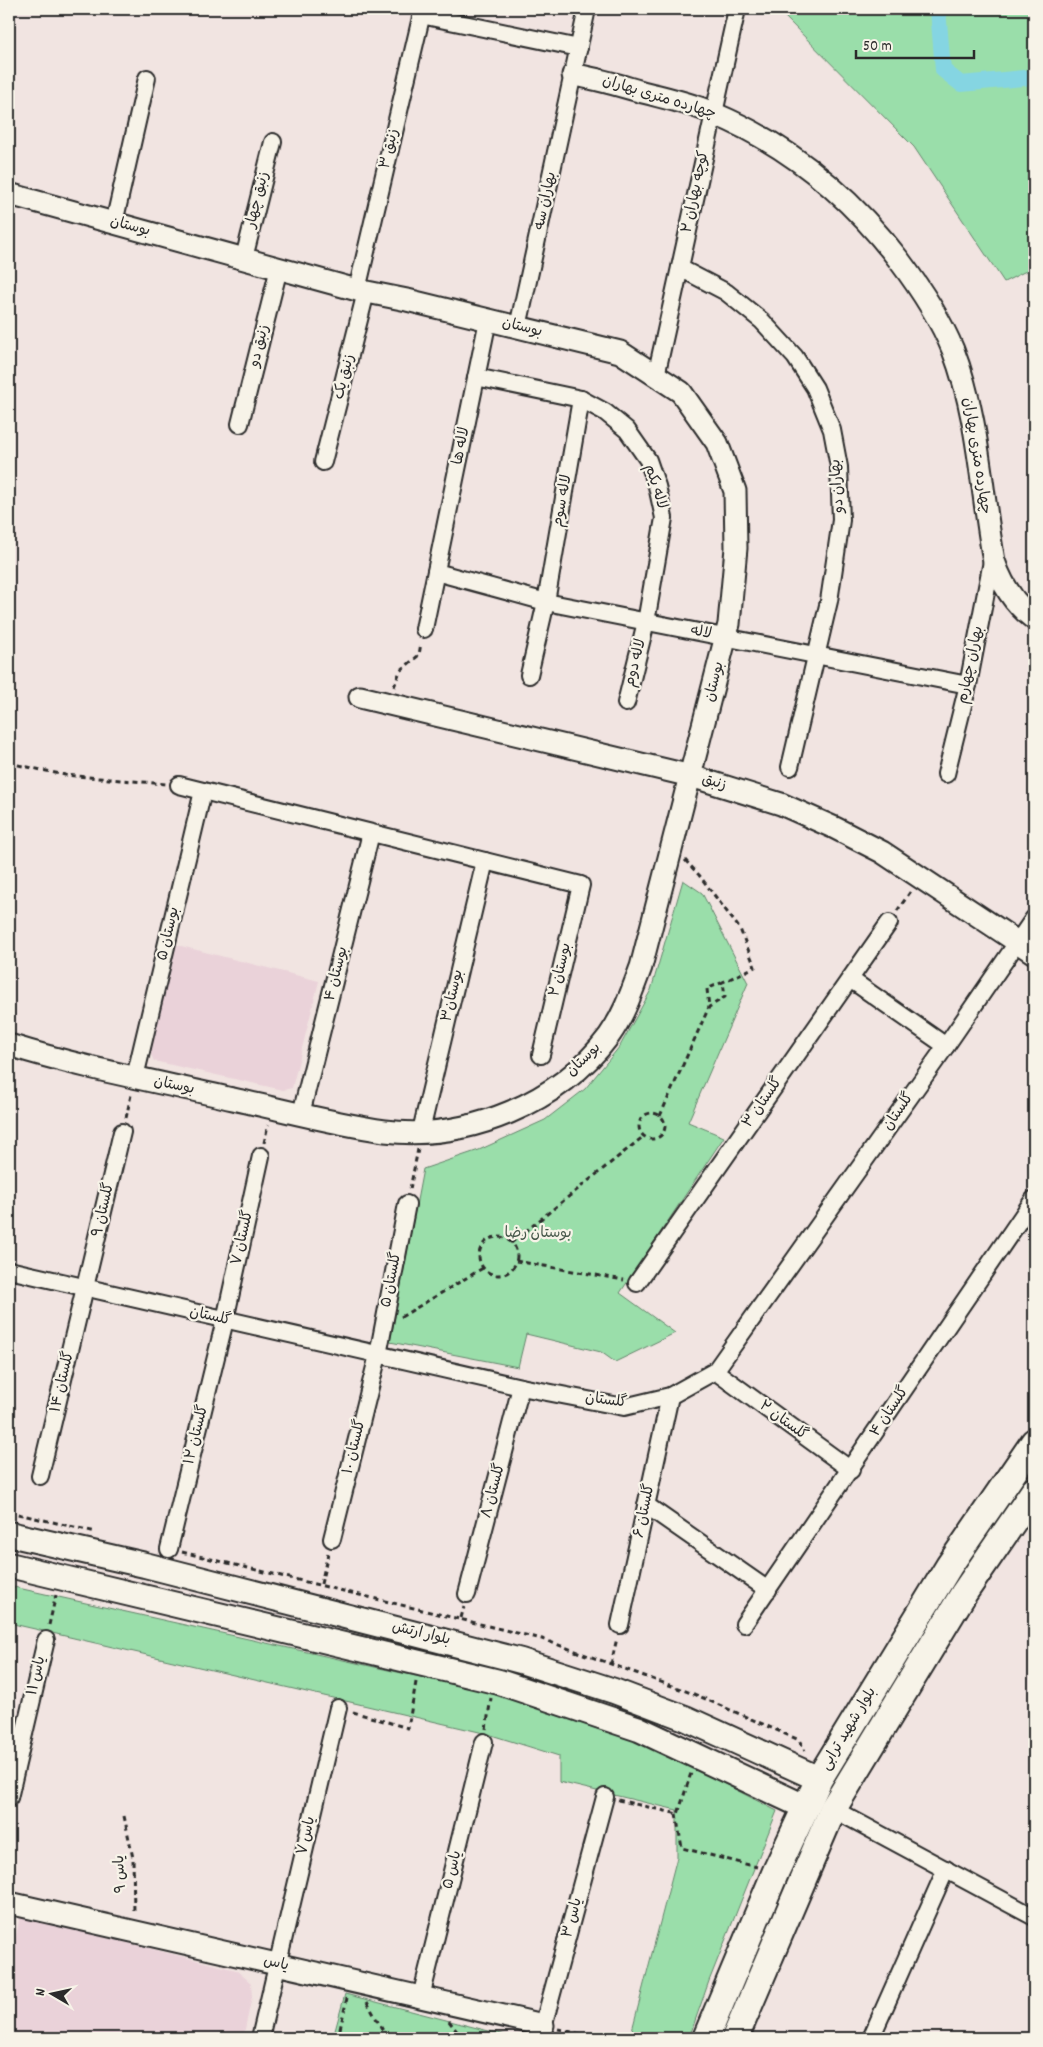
<svg xmlns="http://www.w3.org/2000/svg" width="1043" height="2047" viewBox="0 0 1043 2047" font-family="Dekko,'Playpen Sans Arabic',sans-serif">
  <rect width="100%" height="100%" fill="#f1e4e1"/>
  <filter id="ink" filterUnits="userSpaceOnUse"><feTurbulence type="fractalNoise" baseFrequency=".02" numOctaves="2"/><feDisplacementMap in="SourceGraphic" scale="10" xChannelSelector="R" yChannelSelector="G"/><feConvolveMatrix kernelMatrix="1 2 1 2 8 2 1 2 1" color-interpolation-filters="sRGB"/></filter>
  <g filter="url(#ink)">
    <g fill="#ead2d9">
      <path d="M173,944L319,981L292,1088L283,1090L154,1061L147,1046Z"/>
      <path d="M20,1916L236,1970L251,1983L252,1997L243,2038H9V1969Z"/>
    </g>
    <g fill="#9adeaa" stroke="#62846a">
      <path d="M777,9H1034V267L1004,282L914,147Z"/>
      <path d="M683,880L702,893L748,983L688,1122L724,1137L620,1293L675,1333L615,1362L601,1352L526,1334L518,1367L390,1342L423,1169L479,1150L545,1120L585,1089L620,1046L651,990Z"/>
      <path d="M9,1586L528,1701L609,1728L688,1765L777,1811L709,1981L689,2038H630L677,1857V1810L559,1782V1756L488,1734L9,1623Z"/>
      <path d="M345,1994L516,2038H333Z"/>
    </g>
    <g fill="none" stroke-linecap="round" stroke-linejoin="round">
      <path stroke="#85d5e2" stroke-width="16" d="M938,9L943,70L961,84L1034,77"/>
      <defs>
        <g id="minor">
          <path d="M421,15L579,48"/>
          <path d="M114,223L147,78"/>
          <path d="M244,258L273,142"/>
          <path d="M680,268L726,292L762,321L795,357L815,388L832,430L839,467L841,520L829,601L790,767"/>
          <path d="M357,290L423,9"/>
          <path d="M518,327L587,9"/>
          <path d="M656,376L737,9"/>
          <path d="M476,377L581,399L605,412L627,430L648,460L657,486L664,518L646,622L626,703"/>
          <path d="M240,424L279,268"/>
          <path d="M323,462L366,292"/>
          <path d="M436,572L546,602L968,685"/>
          <path d="M424,629L488,320"/>
          <path d="M529,675L546,602L581,399"/>
          <path d="M946,774L968,685L993,556"/>
          <path d="M179,785L581,885L541,1055"/>
          <path d="M850,979L946,1046"/>
          <path d="M135,1077L203,791"/>
          <path d="M301,1114L371,833"/>
          <path d="M421,1131L485,861"/>
          <path d="M9,1270L521,1387L624,1407L670,1396L715,1371L946,1046L1034,918"/>
          <path d="M637,1283L889,923"/>
          <path d="M715,1371L851,1470"/>
          <path d="M40,1476L122,1132"/>
          <path d="M646,1505L768,1590"/>
          <path d="M332,1539L378,1355L407,1204"/>
          <path d="M169,1549L225,1320L261,1156"/>
          <path d="M467,1594L521,1387"/>
          <path d="M744,1624L1034,1199"/>
          <path d="M620,1625L670,1396"/>
          <path d="M9,1798L46,1640"/>
          <path d="M833,1809L1034,1917"/>
          <path d="M421,1997L484,1742"/>
          <path d="M260,2038L338,1708"/>
          <path d="M540,2038L605,1797"/>
          <path d="M871,2038L946,1869"/>
        </g>
        <g id="tertiary">
          <path d="M573,75C596,78 618,85 639,91C665,98 691,103 715,114C789,145 850,196 899,260C920,288 940,318 953,350C979,417 981,491 994,561C1002,585 1014,604 1034,619"/>
          <path d="M9,194L357,290L407,300L620,352L681,392L717,443L735,491L736,548L729,624L641,967C632,991 624,1015 609,1036C559,1103 468,1141 385,1131C334,1124 284,1110 233,1099C159,1082 82,1068 9,1045"/>
          <path d="M360,697L691,776L781,804L835,828L882,852L1034,953"/>
          <path d="M9,1903L543,2025"/>
        </g>
        <g id="secondary">
          <path d="M9,1534L145,1565L521,1661L614,1691L685,1718L819,1779"/>
          <path d="M9,1565L499,1682L639,1729L805,1807"/>
        </g>
        <g id="primary">
          <path d="M706,2038L776,1871L819,1779L949,1566L1034,1442"/>
          <path d="M735,2038L833,1809L964,1593L1034,1491"/>
        </g>
      </defs>
      <use href="#minor" stroke="#2b2b2b" stroke-width="20"/>
      <use href="#tertiary" stroke="#2b2b2b" stroke-width="25"/>
      <use href="#secondary" stroke="#2b2b2b" stroke-width="28"/>
      <use href="#primary" stroke="#2b2b2b" stroke-width="30"/>
      <g stroke="#2b2b2b" stroke-width="3" stroke-dasharray="5 4" stroke-linecap="butt">
        <path d="M394,687L400,671L419,655L421,643"/>
        <path d="M9,763L65,775L166,784"/>
        <path d="M685,860L699,875L740,929L755,967L723,982"/>
        <path d="M897,911L911,891"/>
        <circle cx="652" cy="1126" r="13"/>
        <path d="M660,1116L709,1007L725,997L723,982L707,989L709,1007"/>
        <path d="M126,1118L131,1095"/>
        <path d="M264,1143L268,1125"/>
        <path d="M410,1189L418,1149"/>
        <circle cx="498" cy="1256" r="19"/>
        <path d="M511,1243L644,1136"/>
        <path d="M516,1261L624,1280"/>
        <path d="M401,1317L483,1268"/>
        <path d="M9,1512L96,1532"/>
        <path d="M182,1552L542,1639L694,1694L799,1740L805,1751"/>
        <path d="M321,1584L328,1553"/>
        <path d="M461,1618L464,1607"/>
        <path d="M49,1625L56,1595"/>
        <path d="M611,1664L617,1638"/>
        <path d="M353,1712L408,1728L416,1682"/>
        <path d="M486,1729L491,1698"/>
        <path d="M618,1800L678,1814L691,1773"/>
        <path d="M676,1814L682,1848L757,1867"/>
        <path d="M124,1816L133,1858L134,1913"/>
        <path d="M367,2002L387,2038"/>
        <path d="M449,2021L462,2038"/>
        <path d="M558,2029L599,2038"/>
        <path d="M338,2038L347,1998"/>
      </g>
      <use href="#minor" stroke="#f7f3e8" stroke-width="16"/>
      <use href="#tertiary" stroke="#f7f3e8" stroke-width="21"/>
      <use href="#secondary" stroke="#f7f3e8" stroke-width="24"/>
      <use href="#primary" stroke="#f7f3e8" stroke-width="26"/>
    </g>
  </g>
  <g text-anchor="middle" dominant-baseline="central" stroke-width="4.5" stroke-linejoin="round" paint-order="stroke">
    <g font-size="15" fill="#2b2b2b" stroke="#f7f3e8">
      <text transform="translate(659 98) rotate(17)">چهارده متری بهاران</text>
      <text transform="translate(390 149) rotate(-77)">زنبق ۳</text>
      <text transform="translate(696 192) rotate(-78)">کوچه بهاران ۲</text>
      <text transform="translate(258 200) rotate(-76)">زنبق چهار</text>
      <text transform="translate(546 201) rotate(-78)">بهاران سه</text>
      <text transform="translate(130 227) rotate(15)">بوستان</text>
      <text transform="translate(522 328) rotate(14)">بوستان</text>
      <text transform="translate(260 346) rotate(-76)">زنبق دو</text>
      <text transform="translate(345 377) rotate(-76)">زنبق یک</text>
      <text transform="translate(462 446) rotate(-79)">لاله ها</text>
      <text transform="translate(976 456) rotate(81)">چهارده متری بهاران</text>
      <text transform="translate(838 486) rotate(-94)">بهاران دو</text>
      <text transform="translate(655 487) rotate(73)">لاله یکم</text>
      <text transform="translate(563 501) rotate(-80)">لاله سوم</text>
      <text transform="translate(701 633) rotate(11)">لاله</text>
      <text transform="translate(636 663) rotate(-76)">لاله دوم</text>
      <text transform="translate(971 665) rotate(-78)">بهاران چهارم</text>
      <text transform="translate(715 682) rotate(-76)">بوستان</text>
      <text transform="translate(714 783) rotate(17)">زنبق</text>
      <text transform="translate(169 934) rotate(-77)">بوستان ۵</text>
      <text transform="translate(561 970) rotate(-77)">بوستان ۲</text>
      <text transform="translate(337 974) rotate(-76)">بوستان ۴</text>
      <text transform="translate(453 996) rotate(-77)">بوستان۳</text>
      <text transform="translate(584 1060) rotate(-44)">بوستان</text>
      <text transform="translate(174 1086) rotate(12)">بوستان</text>
      <text transform="translate(763 1103) rotate(-55)">گلستان ۳</text>
      <text transform="translate(899 1112) rotate(-55)">گلستان</text>
      <text transform="translate(104 1210) rotate(-77)">گلستان ۹</text>
      <text transform="translate(243 1238) rotate(-77)">گلستان ۷</text>
      <text transform="translate(392 1280) rotate(-79)">گلستان ۵</text>
      <text transform="translate(210 1317) rotate(13)">گلستان</text>
      <text transform="translate(63 1382) rotate(-77)">گلستان ۱۴</text>
      <text transform="translate(606 1401) rotate(7)">گلستان</text>
      <text transform="translate(890 1412) rotate(-56)">گلستان ۴</text>
      <text transform="translate(783 1421) rotate(36)">گلستان ۲</text>
      <text transform="translate(197 1435) rotate(-76)">گلستان ۱۲</text>
      <text transform="translate(355 1447) rotate(-76)">گلستان ۱۰</text>
      <text transform="translate(494 1491) rotate(-75)">گلستان ۸</text>
      <text transform="translate(645 1511) rotate(-78)">گلستان ۶</text>
      <text transform="translate(421 1634) rotate(14)">بلوار ارتش</text>
      <text transform="translate(37 1676) rotate(-77)">یاس ۱۱</text>
      <text transform="translate(849 1729) rotate(-59)">بلوار شهید ترابی</text>
      <text transform="translate(307 1836) rotate(-77)">یاس ۷</text>
      <text transform="translate(453 1870) rotate(-76)">یاس ۵</text>
      <text transform="translate(121 1874) rotate(-93)">یاس ۹</text>
      <text transform="translate(573 1918) rotate(-75)">یاس ۳</text>
      <text transform="translate(276 1964) rotate(13)">یاس</text>
    </g>
    <g font-size="15" fill="#47584b" stroke="#f7f3e8">
      <text x="538" y="1234">بوستان رضا</text>
    </g>
  </g>
  <rect width="1043" height="2047" fill="none" stroke="#f7f3e8" stroke-width="30"/>
  <rect x="15" y="15" width="1013" height="2017" fill="none" stroke="#2b2b2b" stroke-width="2" filter="url(#ink)"/>
  <g transform="translate(52 1994) rotate(279)" stroke="#f7f3e8" stroke-width="4" paint-order="stroke">
  <path d="M0-4L9 19L0 12L-9 19Z" fill="#2b2b2b"/>
  <text y="-8" font-size="14" font-weight="bold" text-anchor="middle" fill="#2b2b2b">N</text>
  </g>
  <path d="M856 50v8h118v-8" fill="none" stroke="#2b2b2b" stroke-width="2.5"/>
  <text x="863" y="50" font-size="15" fill="#2b2b2b" stroke="#f7f3e8" stroke-width="4" paint-order="stroke">50 m</text>
</svg>
